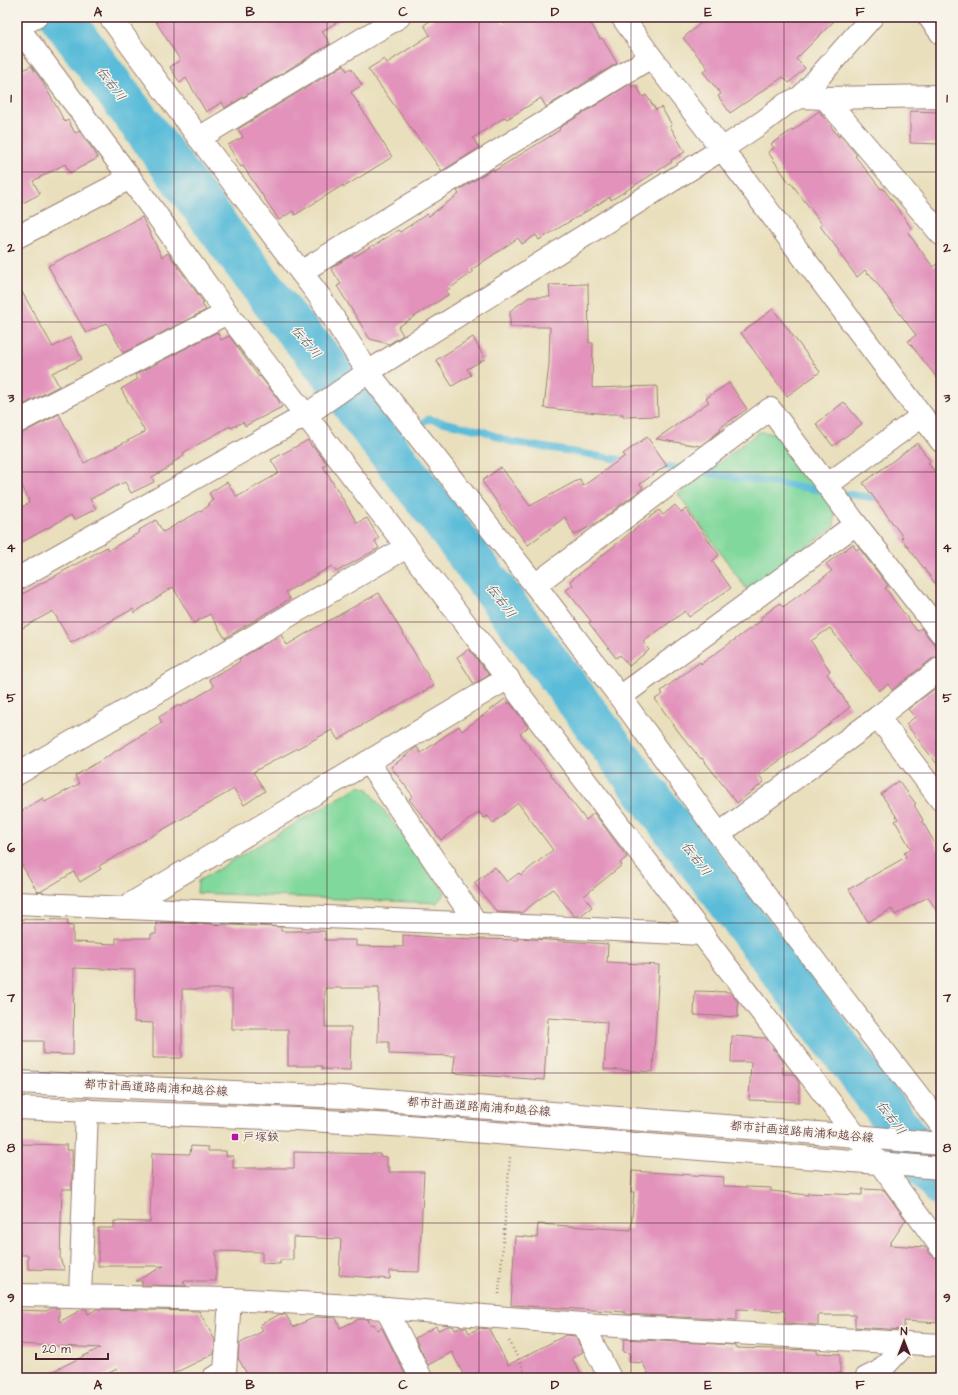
<svg xmlns="http://www.w3.org/2000/svg" width="958" height="1395" viewBox="0 0 958 1395" font-family="'Architects Daughter','Klee One',sans-serif">
  <rect width="100%" height="100%" fill="#f7f3e8"/>
  <filter id="ink" filterUnits="userSpaceOnUse"><feTurbulence type="fractalNoise" baseFrequency=".025" numOctaves="2"/><feDisplacementMap in="SourceGraphic" scale="8" xChannelSelector="R" yChannelSelector="G"/><feConvolveMatrix kernelMatrix="1 2 1 2 8 2 1 2 1" color-interpolation-filters="sRGB"/></filter>
  <filter id="wash" filterUnits="userSpaceOnUse"><feTurbulence type="fractalNoise" baseFrequency=".012" numOctaves="4" result="noise"/><feDisplacementMap in="SourceGraphic" scale="16" xChannelSelector="R" yChannelSelector="G"/><feGaussianBlur stdDeviation="0.9" result="paint"/><feColorMatrix in="noise" values="0 0 0 0 0 0 0 0 0 0 0 0 0 0 0 0 0 1.4 0 .05"/><feComposite in="paint" operator="in"/></filter>
  <g filter="url(#wash)">
    <rect width="100%" height="100%" fill="#e9dfbc"/>
    <g fill="#81d89c" stroke="#667c64">
      <path d="M759,432L778,433L835,510L834,527L748,591L678,494Z"/>
      <path d="M359,786L368,789L445,892L437,903L197,893L198,881Z"/>
    </g>
    <g fill="none" stroke-linecap="round" stroke-linejoin="round">
      <g stroke="#5abcd9" stroke-width="7">
        <path d="M384,444L429,419L483,431L511,442L629,461"/>
        <path d="M657,465L682,469"/>
        <path d="M694,471L826,491"/>
        <path d="M839,493L884,499"/>
      </g>
      <path stroke="#5abcd9" stroke-width="43" d="M61,17L281,312L330,370L360,414L433,508L621,759L879,1100L941,1185"/>
    </g>
    <g id="blocks">
      <g fill="#e292bb">
        <path d="M153,17H346L322,31L330,44L225,108L222,102L206,112L186,78L180,83L170,67L180,60Z"/>
        <path d="M436,17H498L504,24L515,17H587L600,39L602,38L617,63L546,107L541,98L507,119L505,117L473,138L479,148L442,171L368,69L384,59L387,63L430,35L424,25Z"/>
        <path d="M708,17H838L796,59L805,68L789,83L783,77L730,113L718,96L721,94L703,72L708,68L683,38Z"/>
        <path d="M344,65L347,71L351,68L362,85L351,92L392,157L344,187L343,185L295,215L293,211L279,220L243,166L241,167L228,145L243,137L238,129Z"/>
        <path d="M31,66L42,81L65,122L68,120L75,133L79,131L94,151L98,158L70,173L65,164L33,181L40,194L17,206V73Z"/>
        <path d="M630,84L632,87L636,85L643,97L646,95L656,110L661,107L672,125L670,126L685,152L671,160L672,162L611,200L610,197L539,240L536,235L522,244L518,238L471,270L473,272L446,291L448,295L398,327L403,335L389,344L370,339L337,286L341,284L331,268L352,255L354,257L373,245L374,246L398,230L400,232L427,214L429,216L459,194L457,191L493,169L494,171L560,130L559,128Z"/>
        <path d="M819,111L839,137L840,135L855,153L857,155L855,156L881,189L883,188L912,229L908,233L933,267L941,261V383L908,341L916,335L869,273L868,274L865,270L857,277L838,252L839,251L820,226L822,224L791,183L790,184L768,152L774,148L771,144L792,130V131Z"/>
        <path d="M910,111L941,112V144L910,143Z"/>
        <path d="M142,217L162,257L168,253L204,303L202,304L206,310L123,353L107,323L86,333L48,266Z"/>
        <path d="M17,283L53,347L71,337L82,359L52,373L59,386L17,408Z"/>
        <path d="M588,284L589,343H593L592,388L657,386L658,416L623,417V414H609L544,408L549,364L550,327H510V311L529,297H550L549,285Z"/>
        <path d="M773,309L820,372L787,396L741,333Z"/>
        <path d="M217,332L221,340L229,336L259,377L260,376L277,398L282,407L245,426L243,422L231,428L230,426L183,453L185,455L172,463L173,465L152,477L154,482L131,493L125,482L90,499L96,509L74,520L71,515L17,545V510L29,503L28,500H29L17,476V434L23,433L59,414L84,463L145,432L121,389L138,379L135,375Z"/>
        <path d="M473,337L485,359L467,369L471,375L452,386L436,360Z"/>
        <path d="M729,383L747,409L720,428L721,430L700,446L656,439L709,402L706,398Z"/>
        <path d="M844,402L862,424L833,446L816,424Z"/>
        <path d="M647,437L667,465L640,484L643,488L598,522L574,535L565,517L528,545L502,512L499,506H500L482,481L501,467L530,506L580,479L583,486L625,456L623,454Z"/>
        <path d="M308,440L312,447H314L327,464L323,466L357,523L367,518L379,538L375,541L379,548L336,572L332,566L286,592L290,599L225,638L210,614L194,623L173,587L134,613L133,609L71,643L53,611L17,631V597L107,547L109,550L140,532L139,530L156,520L163,532L209,506L208,503L213,500L209,493L227,482L237,497L279,473L271,460Z"/>
        <path d="M917,443L930,461L928,463L941,480V591L901,538L903,537L863,483Z"/>
        <path d="M675,505L681,512L686,509L719,555L712,561L731,588L689,617L685,611L643,642L649,650L629,666L620,655L616,658L589,623L591,621L566,590L573,585L570,581L659,510L663,515Z"/>
        <path d="M853,544L856,550L859,548L888,586L885,588L917,631L921,628L941,653V656L933,658L892,690L888,684L879,691L830,628L811,641L830,671L827,674L850,707L813,737L759,775L764,782L737,803L702,758L701,759L681,735L655,699L663,694L661,691L700,662L701,664L762,620L760,618L780,603L783,607L832,571L826,564Z"/>
        <path d="M379,593L434,686L362,725V726L338,740L332,730L253,772L265,791L244,805L234,789L99,866L101,869L80,882L74,872L40,892L37,891L17,857V814L43,798L45,802L79,784L75,776L162,723L159,717L179,705L180,707L214,687L209,679L236,664L240,661L239,659L281,635L287,645L317,627Z"/>
        <path d="M469,649L489,675L474,684L457,657Z"/>
        <path d="M941,684V769L906,724L915,717L908,709Z"/>
        <path d="M505,699L509,704L510,703L528,727L520,734L544,766L586,820L594,813L627,857L620,863L622,865L584,896L592,907L580,916H574L553,889L521,913L497,912L474,883L495,867L507,882L519,873L521,875L553,850L518,803L493,823L488,816L484,818L479,812L441,840L409,799L413,796L391,767L417,747L421,753L459,726L462,731Z"/>
        <path d="M899,781L916,804L914,805L923,820L922,821L941,854V918L928,897L895,915L892,909L868,922L849,889L906,857L904,853L911,849L895,821L898,819L881,794Z"/>
        <path d="M17,919L68,920V926H73V942L116,944V938H151V934H156V922L281,927V931H325V940H356V946L403,947V935L444,938L518,940L517,938L608,944L607,962L659,965L653,1072L604,1069L607,1022L548,1018L544,1080L453,1073L455,1056L389,1054V1042H378L379,988H325V1027H351L350,1070L322,1069V1066H288V1029H232V990H228V989H182V1058H153V1023L134,1022L135,970L74,968L73,1055L43,1054V1041H19V1038H17Z"/>
        <path d="M695,991L730,992L738,1002V1017L694,1015Z"/>
        <path d="M732,1036L766,1038L773,1047V1050H775L783,1061V1074H793L799,1082V1102L749,1100L751,1062H731Z"/>
        <path d="M21,1144L67,1145L66,1150H72V1189H62L60,1259L65,1270L28,1269V1255H17V1150L21,1151Z"/>
        <path d="M191,1146L208,1147V1151H226V1156H233V1168H294V1152L380,1154V1156L387,1157V1167H389V1172H424L419,1272L390,1271V1279L339,1275L341,1239L293,1237V1260H280V1264L262,1263V1252L216,1251V1281H183L186,1286L142,1285V1281H136L164,1266H98V1228H114V1221L150,1222L152,1153L190,1154Z"/>
        <path d="M632,1171L724,1177L723,1186L771,1188V1191L808,1195V1193L862,1195V1189L884,1190L906,1220L889,1245L925,1247L930,1254L936,1258L940,1259L938,1287L941,1288V1323L904,1321V1330L855,1327V1315H818V1325L785,1323V1311L737,1309V1320L625,1314V1312L511,1305L515,1236L537,1238L538,1224L631,1230L634,1192H631Z"/>
        <path d="M52,1308H59V1322L83,1309H86L88,1314L97,1309L199,1311L215,1340L214,1354L164,1378H122L117,1369L99,1378H39L100,1348L17,1344L18,1310L46,1311Z"/>
        <path d="M280,1314L286,1315L293,1327L316,1317L336,1318L340,1328L359,1319H368L370,1325L374,1324L377,1330L382,1328L406,1376L402,1378H249L238,1358L239,1344L263,1331L260,1325Z"/>
        <path d="M436,1326L438,1330L448,1326H453L455,1330L461,1327H466L469,1333L480,1328L489,1329L508,1365L566,1335L575,1336L583,1352L572,1358L583,1378H465L452,1352L428,1365L415,1338Z"/>
        <path d="M624,1339L735,1345V1348L817,1350V1353L840,1354V1374H830V1378H799V1376L739,1375V1377L689,1375L690,1378H650L643,1363L629,1362L630,1353L623,1352Z"/>
      </g>
    </g>
  </g>
  <g filter="url(#ink)">
    <use href="#blocks" fill-opacity="0" stroke="#9a7f74" stroke-width="1"/>
    <g fill="none" stroke-linecap="round" stroke-linejoin="round">
      <defs>
        <g id="minor">
          <path d="M110,17L199,138L320,297L368,372L535,585L620,697L719,834L839,993L941,1125"/>
          <path d="M929,17L941,33"/>
          <path d="M17,26L130,178L227,313L407,547L856,1136L881,1165L941,1247"/>
          <path d="M801,97L872,17"/>
          <path d="M825,98L941,234"/>
          <path d="M199,138L399,17"/>
          <path d="M17,237L130,178"/>
          <path d="M301,272L651,57"/>
          <path d="M17,422L227,313"/>
          <path d="M827,485L922,416"/>
          <path d="M535,585L770,409L856,524L941,633"/>
          <path d="M620,697L856,524"/>
          <path d="M878,717L941,800"/>
          <path d="M368,762L477,924"/>
          <path d="M17,774L407,547"/>
          <path d="M719,834L878,717L941,668"/>
          <path d="M17,903L703,934"/>
          <path d="M124,908L508,678"/>
          <path d="M17,1295L230,1299L386,1308L583,1324L941,1345"/>
          <path d="M80,1296L87,1110"/>
          <path d="M386,1308L421,1378"/>
          <path d="M583,1324L610,1378"/>
          <path d="M213,1378L225,1372L230,1299"/>
          <path d="M866,1378L880,1371L905,1344"/>
        </g>
        <g id="tertiary">
          <path d="M17,27L36,17"/>
          <path d="M941,96L825,98L801,97L786,104L764,121L722,149L941,441"/>
          <path d="M17,579L306,415L368,372L722,149L651,57L622,17"/>
          <path d="M17,1082L343,1097L856,1136L941,1144"/>
          <path d="M17,1108L295,1119L408,1126L941,1168"/>
        </g>
      </defs>
      <use href="#minor" stroke="#9a7f74" stroke-width="24"/>
      <use href="#tertiary" stroke="#9a7f74" stroke-width="24"/>
      <g stroke="#9a7f74" stroke-width="2.5" stroke-dasharray="1 3" stroke-linecap="butt">
        <path d="M499,1294L510,1157"/>
        <path d="M509,1341L528,1378"/>
      </g>
      <use href="#minor" stroke="#fff" stroke-width="22"/>
      <use href="#tertiary" stroke="#fff" stroke-width="22"/>
    </g>
  </g>
  <path fill="none" stroke="#4a1f2b" stroke-width="1" stroke-opacity="0.55" d="M174,17V1378M327,17V1378M479,17V1378M631,17V1378M784,17V1378M17,172H941M17,322H941M17,472H941M17,622H941M17,773H941M17,923H941M17,1073H941M17,1223H941"/>
  <rect fill="#b5179e" stroke="#f7f3e8" stroke-width="1.5" x="231" y="1133" width="8" height="8" rx="2"/>
  <g text-anchor="middle" dominant-baseline="central" stroke-width="3" stroke-linejoin="round" paint-order="stroke">
    <g font-size="12" fill="#4a1f2b" stroke="#f7f3e8">
      <text transform="translate(156 1088) rotate(3)">都市計画道路南浦和越谷線</text>
      <text transform="translate(479 1107) rotate(4)">都市計画道路南浦和越谷線</text>
      <text transform="translate(802 1132) rotate(5)">都市計画道路南浦和越谷線</text>
    </g>
    <g font-size="12" fill="#4a1f2b" stroke="#f7f3e8" text-anchor="start">
      <text x="243" y="1137">戸塚鋏</text>
    </g>
    <g font-size="13" font-style="italic" fill="#505668" stroke="#f7f3e8">
      <text transform="translate(111 84) rotate(53)">伝右川</text>
      <text transform="translate(306 342) rotate(50)">伝右川</text>
      <text transform="translate(501 601) rotate(53)">伝右川</text>
      <text transform="translate(696 859) rotate(53)">伝右川</text>
      <text transform="translate(891 1118) rotate(53)">伝右川</text>
    </g>
  </g>
  <rect width="958" height="1395" fill="none" stroke="#f7f3e8" stroke-width="44"/>
  <g transform="translate(904 1341)" stroke="#f7f3e8" stroke-width="3" paint-order="stroke">
  <path d="M0-3L7 15L0 10L-7 15Z" fill="#4a1f2b"/>
  <text y="-6" font-size="11" font-weight="bold" text-anchor="middle" fill="#4a1f2b">N</text>
  </g>
  <path d="M36 1353v6h72v-6" fill="none" stroke="#4a1f2b" stroke-width="2"/>
  <text x="42" y="1353" font-size="12" fill="#4a1f2b" stroke="#f7f3e8" stroke-width="3" paint-order="stroke">20 m</text>
  <rect x="22" y="22" width="914" height="1351" fill="none" stroke="#4a1f2b" stroke-width="1.5"/>
  <g font-size="13" text-anchor="middle" font-weight="bold" fill="#4a1f2b">
    <text x="98" y="16">A</text>
    <text x="250" y="16">B</text>
    <text x="403" y="16">C</text>
    <text x="555" y="16">D</text>
    <text x="708" y="16">E</text>
    <text x="860" y="16">F</text>
    <text x="11" y="102">1</text>
    <text x="947" y="102">1</text>
    <text x="11" y="252">2</text>
    <text x="947" y="252">2</text>
    <text x="11" y="402">3</text>
    <text x="947" y="402">3</text>
    <text x="11" y="552">4</text>
    <text x="947" y="552">4</text>
    <text x="11" y="702">5</text>
    <text x="947" y="702">5</text>
    <text x="11" y="852">6</text>
    <text x="947" y="852">6</text>
    <text x="11" y="1002">7</text>
    <text x="947" y="1002">7</text>
    <text x="11" y="1152">8</text>
    <text x="947" y="1152">8</text>
    <text x="11" y="1302">9</text>
    <text x="947" y="1302">9</text>
    <text x="98" y="1389">A</text>
    <text x="250" y="1389">B</text>
    <text x="403" y="1389">C</text>
    <text x="555" y="1389">D</text>
    <text x="708" y="1389">E</text>
    <text x="860" y="1389">F</text>
  </g>
</svg>
